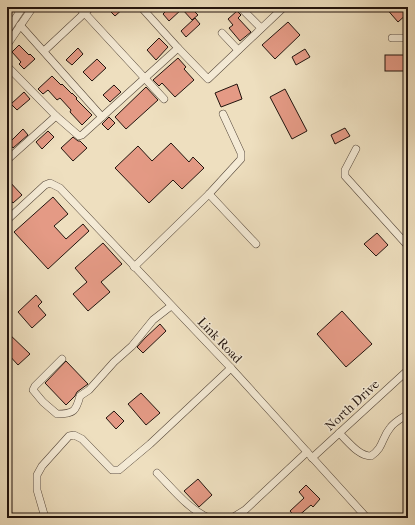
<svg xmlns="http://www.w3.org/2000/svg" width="415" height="525" viewBox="0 0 415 525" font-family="'IM FELL French Canon',serif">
  <rect width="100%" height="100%" fill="#eedfbf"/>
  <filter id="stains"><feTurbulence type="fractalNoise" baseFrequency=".005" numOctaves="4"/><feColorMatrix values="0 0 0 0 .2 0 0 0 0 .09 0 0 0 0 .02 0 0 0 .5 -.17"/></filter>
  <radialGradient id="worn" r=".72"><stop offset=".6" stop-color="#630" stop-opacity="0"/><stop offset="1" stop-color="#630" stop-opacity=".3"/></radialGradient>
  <g fill="#e49a85" stroke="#22140e">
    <path d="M106,7H125L115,16Z"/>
    <path d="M170,7H190L198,15L192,20L182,9L169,21L163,14Z"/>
    <path d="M385,7H408V13L398,22Z"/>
    <path d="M237,11L241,15L238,18L251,32L240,41L229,28L233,25L228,19Z"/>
    <path d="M195,18L200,24L186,37L181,31Z"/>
    <path d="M288,22L300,35L275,59L262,45Z"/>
    <path d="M159,38L168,47L156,60L147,50Z"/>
    <path d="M19,45L29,55L30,54L35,59L24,69L19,64L21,62L12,52Z"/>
    <path d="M78,48L83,54L72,65L66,60Z"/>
    <path d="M305,49L310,57L296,65L292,57Z"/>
    <rect x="385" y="55" width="23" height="16"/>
    <path d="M178,58L186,67L184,69L194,80L175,97L162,83L159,86L153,80Z"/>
    <path d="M97,59L106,68L92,81L83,72Z"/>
    <path d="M52,76L61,85L62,84L72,94V93L77,98L76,99L92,115L82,125L70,112L71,110L60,98L57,100L48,90L43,94L38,89Z"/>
    <path d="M237,84L242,99L221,107L215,93Z"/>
    <path d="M114,85L121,92L110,102L103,95Z"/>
    <path d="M146,87L158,100L126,129L115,117Z"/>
    <path d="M285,89L307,131L292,139L270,97Z"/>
    <path d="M24,92L30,99L17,110L11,104Z"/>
    <path d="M109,117L115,123L108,130L102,124Z"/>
    <path d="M345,128L350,136L335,144L331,135Z"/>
    <path d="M23,129L28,135L13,148L9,143Z"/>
    <path d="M48,131L54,137L42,149L36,142Z"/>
    <path d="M73,137L78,141H80L87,148L73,161L61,148Z"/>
    <path d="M171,143L189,162L193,157L204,168L182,189L173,180L149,203L115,168L138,146L152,161Z"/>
    <path d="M7,179L22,195L13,203L7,196Z"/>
    <path d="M53,197L68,214L54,226L66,239L83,224L89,231L48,269L14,232Z"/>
    <path d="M377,233L388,245L376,256L364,244Z"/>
    <path d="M103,243L122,264L101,282L110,292L88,311L73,294L87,282L75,268Z"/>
    <path d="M36,295L42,302L38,306L46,315L32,328L18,312Z"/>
    <path d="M342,311L372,344L346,367L317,334Z"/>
    <path d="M160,324L166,331L143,353L137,347L145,338Z"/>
    <path d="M7,332L30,354L18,365L7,353Z"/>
    <path d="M66,361L88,384L77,392L75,396L66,405L45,383Z"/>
    <path d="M141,393L160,413L146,425L128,404Z"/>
    <path d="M114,411L124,421L116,429L106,418Z"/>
    <path d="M198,479L212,495L199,507L184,491Z"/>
    <path d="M306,485L320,499L313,507L311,505L296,518L290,511L304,498L299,492Z"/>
  </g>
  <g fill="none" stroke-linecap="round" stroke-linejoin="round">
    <defs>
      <g id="minor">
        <path d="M79,7L164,99"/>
        <path d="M141,7L178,48L208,79L284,7"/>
        <path d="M240,7L261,28"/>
        <path d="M20,25L102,117"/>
        <path d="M7,31L23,7"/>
        <path d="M222,33L238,50"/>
        <path d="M392,38H408"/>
        <path d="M7,45L33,7"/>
        <path d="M44,51L91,7"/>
        <path d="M7,66L56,116L79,136L82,135L178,48"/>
        <path d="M356,149L345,170V176L408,246"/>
        <path d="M7,160L56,116"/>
        <path d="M209,194L256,244"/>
        <path d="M7,220L45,185L50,183L60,188L231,368L367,518"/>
        <path d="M134,267L209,194L241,159V153L223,114"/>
        <path d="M62,359L35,386L33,390L43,402L57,414C74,414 76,411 80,396L89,390L114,362L132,346L153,320L171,306"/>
        <path d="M339,433C348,441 358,456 371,456C384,447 381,439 390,428C394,422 402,418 408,414"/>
        <path d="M312,458L408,370"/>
        <path d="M157,473C173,489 188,509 209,518"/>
        <path d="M44,514L37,490V475L42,466L69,436L74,435L82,439L112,470H119L150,444L231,368"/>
        <path d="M232,518L245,510L307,452"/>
      </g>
    </defs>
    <use href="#minor" stroke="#55473a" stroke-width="8"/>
    <use href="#minor" stroke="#f4ead5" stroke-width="7"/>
  </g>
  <g text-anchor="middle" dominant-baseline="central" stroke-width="3" stroke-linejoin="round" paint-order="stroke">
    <g font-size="13" fill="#22140e" stroke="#f4ead5">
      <text transform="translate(220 340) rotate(46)">Link Road</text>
      <text transform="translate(352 405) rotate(-43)">North Drive</text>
    </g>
  </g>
  <rect width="415" height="525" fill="none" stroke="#eedfbf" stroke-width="24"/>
  <rect x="8" y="8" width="399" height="509" fill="none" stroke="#22140e" stroke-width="2"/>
  <rect x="12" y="12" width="391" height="501" fill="none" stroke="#22140e"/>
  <rect width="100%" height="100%" filter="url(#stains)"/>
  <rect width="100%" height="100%" fill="url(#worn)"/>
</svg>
